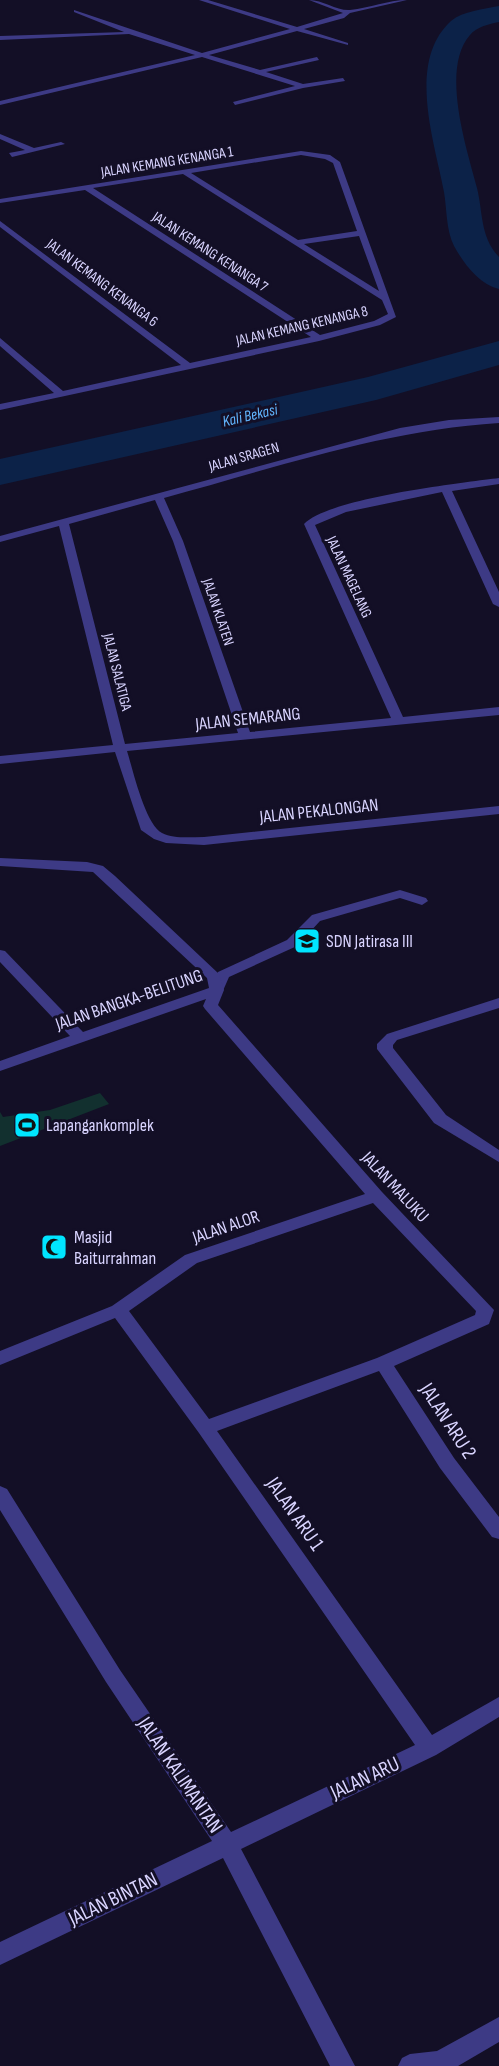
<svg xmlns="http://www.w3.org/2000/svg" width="499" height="2066" viewBox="0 0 499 2066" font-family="'Sofia Sans Condensed',sans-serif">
  <rect width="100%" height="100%" fill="#130f26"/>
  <path fill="#12302f" d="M100,1093L109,1104L0,1146V1112L3,1117L50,1110Z"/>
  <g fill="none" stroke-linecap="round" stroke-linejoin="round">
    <g fill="#0c2248" fill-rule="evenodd">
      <path d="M499,6V22C489,24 476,27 470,35C440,69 467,149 477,188C483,212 480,237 499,257V289C479,284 464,264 454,246C446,230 447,210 444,192C435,143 406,62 451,21C463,11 484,9 499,6Z"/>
      <path d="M499,341V365L376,400L0,485V459L368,377Z"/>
    </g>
    <path fill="#3d3a85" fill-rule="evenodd" d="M400,890L426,898L428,901L422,905L400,898L320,921L297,946L229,977L222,993L217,994L210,990L218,972L287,940L312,915Z"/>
    <g fill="#3d3a85" fill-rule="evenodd">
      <path d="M199,0H208L297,27L343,13L309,0C323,0 337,11 350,10C370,8 388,0 407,0L350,13L344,18L304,29L348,43V45L297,31L209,55L260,70L317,57L319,60L266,72L303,84L343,78L345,81L303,88L235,105L233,102L295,86L202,57L0,105V101L195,55L129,34L0,40V36L124,32L74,12V10L202,53L290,29Z"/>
      <path d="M0,134L34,148L61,142L65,144L12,157L9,153L25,150L0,139Z"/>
      <path d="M301,151L330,155L340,162L396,317L380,325L319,341L0,410V404L54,393L0,346V338L63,391L181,365L0,227V221L190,363L311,337L85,190L0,203V199ZM301,155L325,159L333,163L357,231L298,240L191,173ZM183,174L382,300L388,314L374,321L320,335L93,188ZM359,236L379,291L304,244Z"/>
      <path d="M499,417V423C384,430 275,468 164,498L183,541L250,732L391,718L304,524C329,498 460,483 499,478V484L452,491L499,592V607L493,604L442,492L346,512L315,525L403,717L499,707V715L127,751C133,770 145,824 162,833C174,839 190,837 204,837L499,806V814L204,845L166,843L154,839L141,830L115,752L0,764V756L113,745L59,526L0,542V536L400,428L449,420ZM155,500L173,541L238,733L125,744L69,524Z"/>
      <path d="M0,858L87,862L103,866L115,876L219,974L224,990L218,1005L382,1192L494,1310L489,1324L394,1366L454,1458L499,1517V1539L492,1537L440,1468L379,1371L217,1431L432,1735L499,1697V1717L436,1755L241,1849L355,2066H330L223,1858L0,1965V1942L212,1841L106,1682L0,1510V1486L7,1489L120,1670L231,1832L415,1745L199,1433L115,1318L0,1365V1351L112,1306L185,1255L365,1194L205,1009L203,1006L206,999L0,1071V1061L70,1036L0,962V950L5,951L83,1032L209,988L207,978L93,872L0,866ZM373,1203L476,1311L475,1315L377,1358L209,1419L129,1311L197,1263Z"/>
      <path d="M499,998V1008L397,1040L393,1045V1048L446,1115L499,1150V1162L434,1123L377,1049V1044L387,1034Z"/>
      <path d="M499,2017V2042L458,2066H398L402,2058L410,2054L437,2051Z"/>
    </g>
  </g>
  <defs>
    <symbol id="school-square" viewBox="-11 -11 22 22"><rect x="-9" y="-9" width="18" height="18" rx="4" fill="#00e5ff" stroke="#130f26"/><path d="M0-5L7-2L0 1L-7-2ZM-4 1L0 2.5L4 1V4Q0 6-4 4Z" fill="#111"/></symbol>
    <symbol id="stadium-square" viewBox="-11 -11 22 22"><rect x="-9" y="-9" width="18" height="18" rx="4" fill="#00e5ff" stroke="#130f26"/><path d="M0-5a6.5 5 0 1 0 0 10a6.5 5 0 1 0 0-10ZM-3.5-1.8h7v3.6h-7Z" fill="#111"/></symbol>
    <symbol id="mosque-square" viewBox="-11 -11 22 22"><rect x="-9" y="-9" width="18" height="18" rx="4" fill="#00e5ff" stroke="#130f26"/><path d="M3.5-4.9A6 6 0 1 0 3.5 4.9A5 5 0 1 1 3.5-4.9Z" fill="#111"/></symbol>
  </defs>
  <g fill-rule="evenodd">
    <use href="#school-square" x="292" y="926" width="30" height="30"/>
    <use href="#stadium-square" x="12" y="1110" width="30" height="30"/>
    <use href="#mosque-square" x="39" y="1232" width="30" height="30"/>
  </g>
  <g text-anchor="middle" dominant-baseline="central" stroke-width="6" stroke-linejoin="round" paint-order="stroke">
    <g font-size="15" fill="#d9d4ff" stroke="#130f26">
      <text transform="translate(167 162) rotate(-9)">JALAN KEMANG KENANGA 1</text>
      <text transform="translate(210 252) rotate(33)">JALAN KEMANG KENANGA 7</text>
      <text transform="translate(102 283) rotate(37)">JALAN KEMANG KENANGA 6</text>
      <text transform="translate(302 326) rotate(-13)">JALAN KEMANG KENANGA 8</text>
      <text transform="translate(244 457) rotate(-16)">JALAN SRAGEN</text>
      <text transform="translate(349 577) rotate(65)">JALAN MAGELANG</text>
      <text transform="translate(218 612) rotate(71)">JALAN KLATEN</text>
      <text transform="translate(117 672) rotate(76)">JALAN SALATIGA</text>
    </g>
    <g font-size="16" font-style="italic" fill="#62b6ff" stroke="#130f26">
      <text transform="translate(250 416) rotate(-13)">Kali Bekasi</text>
    </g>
    <g font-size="18" fill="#d9d4ff" stroke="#130f26">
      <text transform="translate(248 719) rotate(-6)">JALAN SEMARANG</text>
      <text transform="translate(319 811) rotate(-6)">JALAN PEKALONGAN</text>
      <text transform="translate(129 1000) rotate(-19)">JALAN BANGKA-BELITUNG</text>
      <text transform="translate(395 1187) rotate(47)">JALAN MALUKU</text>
      <text transform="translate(226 1227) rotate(-19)">JALAN ALOR</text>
    </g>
    <g font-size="18" fill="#d9d4ff" stroke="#130f26" text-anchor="start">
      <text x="326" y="941">SDN Jatirasa III</text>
      <text x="46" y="1125">Lapangankomplek</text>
      <text x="74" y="1237">Masjid<tspan x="74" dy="21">Baiturrahman</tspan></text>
    </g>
    <g font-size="21" fill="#d9d4ff" stroke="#130f26">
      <text transform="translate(448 1421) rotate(57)">JALAN ARU 2</text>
      <text transform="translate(295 1514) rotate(55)">JALAN ARU 1</text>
      <text transform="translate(180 1775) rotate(56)">JALAN KALIMANTAN</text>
      <text transform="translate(365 1778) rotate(-25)">JALAN ARU</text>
      <text transform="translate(113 1899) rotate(-26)">JALAN BINTAN</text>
    </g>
  </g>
</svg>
